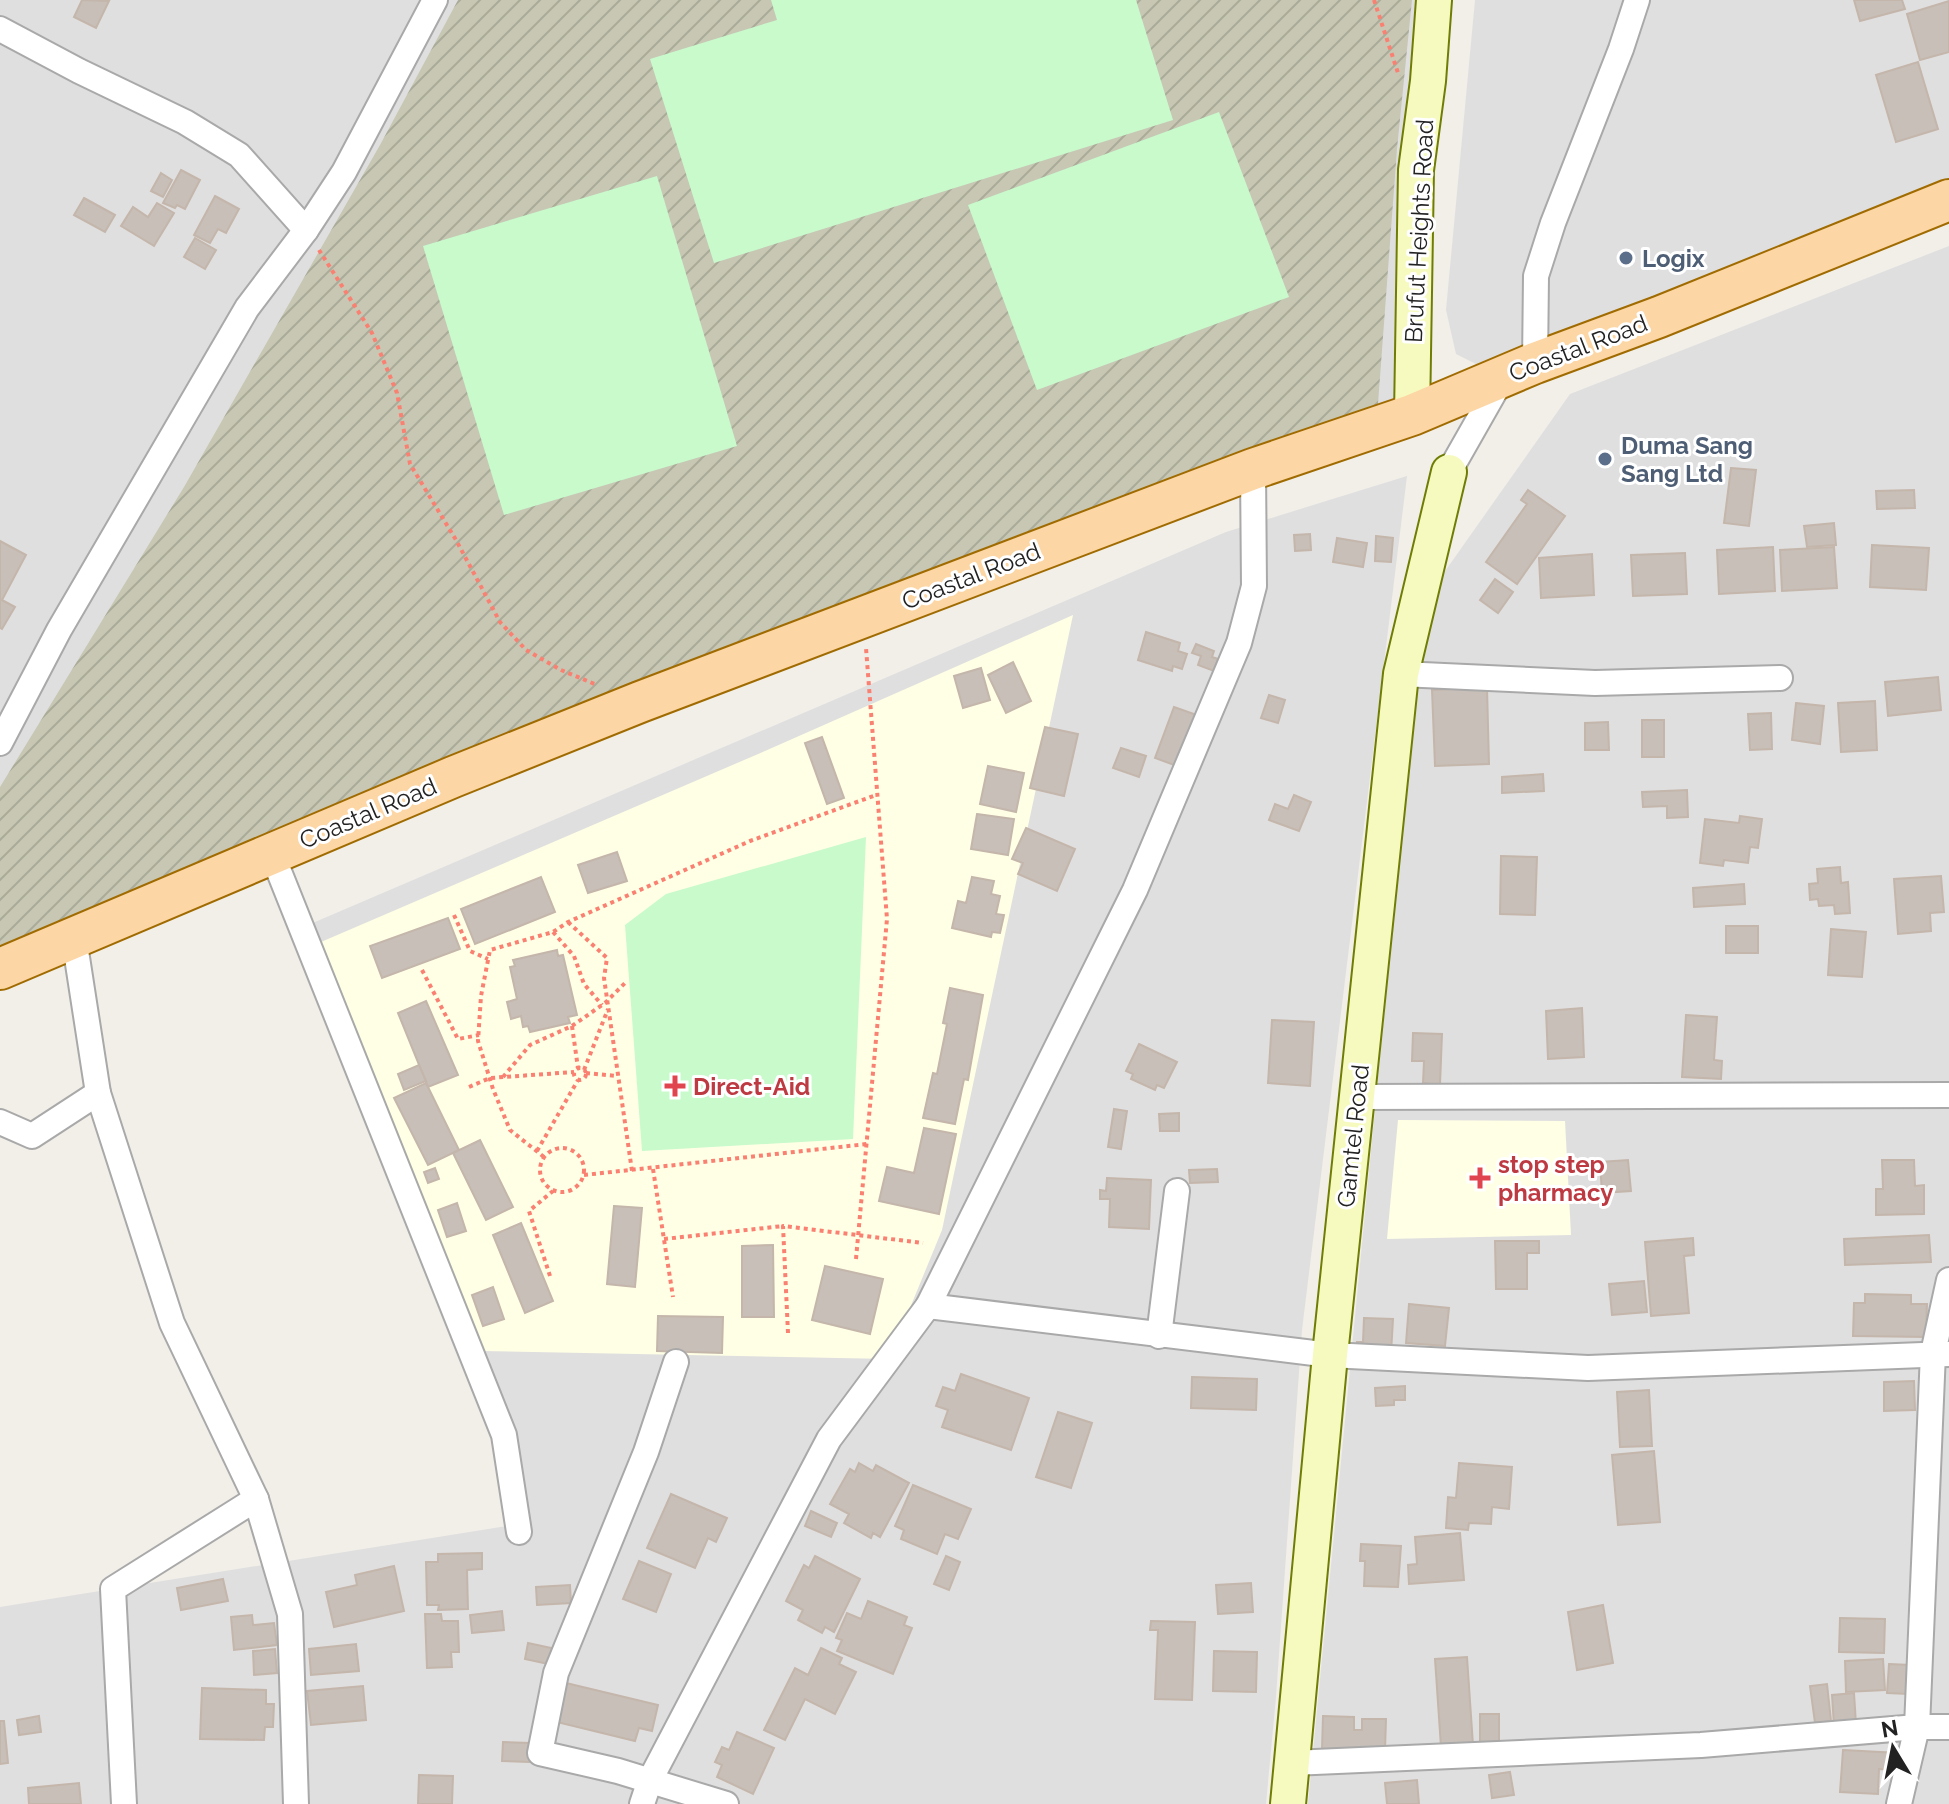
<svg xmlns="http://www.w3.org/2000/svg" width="1949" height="1804" viewBox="0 0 1949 1804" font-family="Raleway,sans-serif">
  <defs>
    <pattern id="construction-furrows" width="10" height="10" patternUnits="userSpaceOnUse" patternTransform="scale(2)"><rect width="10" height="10" fill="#c7c7b4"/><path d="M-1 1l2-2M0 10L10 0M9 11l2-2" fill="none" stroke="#abab9a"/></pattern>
  </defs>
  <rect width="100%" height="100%" fill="#f2efe9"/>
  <g fill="#e0dfdf">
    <path d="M0,0H1448L1406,407L0,964Z"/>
    <path d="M1475,0H1949V187L1482,367L1456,354L1446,310Z"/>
    <path d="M1949,246V1804H1308L1424,601L1570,394Z"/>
    <path d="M1407,476L1302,1330L1276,1697L1266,1804H0V1607L526,1523L308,925L1226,532Z"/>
  </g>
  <g fill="#ffffe5">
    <path d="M1073,615L942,1230L889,1359L482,1351L321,942L765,751Z"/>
    <path d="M1398,1120L1565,1121L1571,1235L1387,1239Z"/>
  </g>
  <path fill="url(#construction-furrows)" d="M458,0H1412L1397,149L1378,404L0,956V787L184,487L380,145Z"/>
  <g fill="#c8facc">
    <path d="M771,0H1136L1173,120L714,263L650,59L777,20Z"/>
    <path d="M1219,112L1289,297L1037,390L968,205Z"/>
    <path d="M657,176L737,446L504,515L423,246Z"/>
    <path d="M866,837L853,1139L642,1151L625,925L666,894Z"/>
  </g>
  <g fill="#c7bfb8" stroke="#c4b6ab" stroke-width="2">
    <path d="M82,0L109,1L96,28L74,17Z"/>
    <path d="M1854,0H1902L1905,9L1860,21Z"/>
    <path d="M1949,1V52L1920,60L1907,14Z"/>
    <path d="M1918,62L1938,129L1896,142L1876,75Z"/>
    <path d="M181,170L200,180L185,209L177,205L175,208L163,203Z"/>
    <path d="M161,173L172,180L163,197L151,191Z"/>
    <path d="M215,196L239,209L226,233L218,229L210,243L194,235Z"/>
    <path d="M84,198L115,215L105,232L74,215Z"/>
    <path d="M157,203L174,213L154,246L121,226L133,207L148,217Z"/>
    <path d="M195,238L216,250L205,269L184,257Z"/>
    <path d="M1731,468L1756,470L1749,526L1724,523Z"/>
    <path d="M1528,490L1565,516L1517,584L1486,562L1527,504L1521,500Z"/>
    <path d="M1914,490L1915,508L1877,509L1876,491Z"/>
    <path d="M1834,523L1836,545L1807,547L1804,526Z"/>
    <path d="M1310,534L1311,550L1295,551L1294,535Z"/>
    <path d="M1376,536L1393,538L1391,562L1375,561Z"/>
    <path d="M1337,538L1367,543L1363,567L1333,562Z"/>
    <path d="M0,541L26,555L2,600L15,607L2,629L0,628Z"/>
    <path d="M1872,545L1929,548L1926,590L1870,587Z"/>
    <path d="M1773,547L1775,591L1719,594L1717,550Z"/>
    <path d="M1834,547L1837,588L1782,591L1780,550Z"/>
    <path d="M1685,553L1687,594L1633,596L1631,555Z"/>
    <path d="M1592,554L1594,595L1541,598L1539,558Z"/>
    <path d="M1495,579L1513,592L1498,613L1480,600Z"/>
    <path d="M1146,632L1180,643L1178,651L1187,654L1182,669L1173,666L1172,671L1138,660Z"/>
    <path d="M1196,644L1214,651L1212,657L1218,659L1214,671L1198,665L1201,656L1192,653Z"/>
    <path d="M1013,662L1031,701L1006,713L988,675Z"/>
    <path d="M981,668L990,700L963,708L954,676Z"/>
    <path d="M1938,677L1941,710L1888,716L1885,682Z"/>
    <path d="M1487,687L1489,764L1435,766L1432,690Z"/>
    <path d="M1269,695L1285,700L1278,723L1261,718Z"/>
    <path d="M1875,701L1877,750L1841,752L1838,703Z"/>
    <path d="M1796,703L1824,706L1820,744L1792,740Z"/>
    <path d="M1174,707L1197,715L1177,766L1155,758Z"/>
    <path d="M1771,713L1772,749L1750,750L1748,714Z"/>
    <rect x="1642" y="720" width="22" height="37"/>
    <path d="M1608,722L1609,750H1585V723Z"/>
    <path d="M1045,727L1078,734L1064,796L1030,788Z"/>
    <path d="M822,737L844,798L827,804L805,743Z"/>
    <path d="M1121,748L1146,756L1139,777L1113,768Z"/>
    <path d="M988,766L1024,773L1016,812L980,804Z"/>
    <path d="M1543,774L1544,791L1502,793V777Z"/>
    <path d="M1687,790L1688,817L1667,818V806L1643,807L1642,792Z"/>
    <path d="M1294,795L1311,802L1299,831L1269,820L1275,804L1288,809Z"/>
    <path d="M977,814L1014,819L1008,855L971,849Z"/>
    <path d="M1740,816L1762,819L1758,848L1750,847L1748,863L1724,860L1723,866L1700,863L1705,819L1739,823Z"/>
    <path d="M1026,828L1075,849L1057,891L1018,874L1023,863L1012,859Z"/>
    <path d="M617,852L627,881L588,893L578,865Z"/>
    <path d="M1501,856L1537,857L1535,915L1500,914Z"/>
    <path d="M1840,867L1841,883L1848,882L1850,913L1835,914L1834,905L1819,906L1818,899L1810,900L1809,884L1818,883L1817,869Z"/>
    <path d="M1941,876L1944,912L1930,913L1931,931L1898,934L1894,879Z"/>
    <path d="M541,877L555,912L475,944L461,909Z"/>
    <path d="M972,877L994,881L991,894L1000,896L996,914L1004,915L1000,933L992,932L991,937L952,928L958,901L966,903Z"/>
    <path d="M1744,884L1745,904L1694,907L1693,888Z"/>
    <path d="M448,918L460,949L382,978L370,946Z"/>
    <rect x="1726" y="926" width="32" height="27"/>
    <path d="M1831,929L1866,932L1862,977L1828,975Z"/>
    <path d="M557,950L558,956L563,955L577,1015L568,1017L570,1023L530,1032L528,1026L523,1027L521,1016L511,1019L507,1002L517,999L510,967L515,966L513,960Z"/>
    <path d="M950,988L983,995L968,1080L964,1079L955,1124L923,1118L933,1073L937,1074L947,1024L943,1023Z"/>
    <path d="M426,1001L458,1075L428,1087L398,1013Z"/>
    <path d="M1582,1008L1584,1057L1548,1059L1546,1011Z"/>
    <path d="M1686,1015L1717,1017L1714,1060L1722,1061L1721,1079L1682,1077Z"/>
    <path d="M1272,1020L1314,1022L1310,1086L1268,1083Z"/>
    <path d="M1413,1033L1442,1034L1440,1085L1423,1083L1424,1061H1412Z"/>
    <path d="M1139,1044L1177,1062L1164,1088L1157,1085L1155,1090L1131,1079L1133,1074L1126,1071Z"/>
    <path d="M419,1065L426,1081L404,1090L398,1074Z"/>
    <path d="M426,1083L459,1150L428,1165L394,1098Z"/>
    <path d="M1114,1109L1127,1111L1121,1149L1108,1147Z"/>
    <path d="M1179,1113V1131H1160L1159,1114Z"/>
    <path d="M924,1128L956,1134L939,1214L879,1201L887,1167L914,1173Z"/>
    <path d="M480,1140L513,1207L486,1220L453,1153Z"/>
    <path d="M1628,1160L1631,1191L1602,1193L1600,1162Z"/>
    <path d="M1882,1160H1914L1915,1186L1924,1185V1214L1876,1215V1189H1883Z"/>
    <path d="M435,1168L439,1179L428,1183L424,1172Z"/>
    <path d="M1217,1169L1218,1182L1190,1183L1189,1170Z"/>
    <path d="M1107,1178L1151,1180L1149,1229L1109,1227L1110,1199H1100V1190L1106,1191Z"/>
    <path d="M457,1203L466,1231L447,1237L438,1210Z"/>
    <path d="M614,1206L642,1208L635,1287L607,1284Z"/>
    <path d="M521,1223L553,1301L525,1313L493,1235Z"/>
    <path d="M1929,1235L1931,1262L1845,1265L1844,1239Z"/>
    <path d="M1693,1238L1694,1255L1684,1256L1689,1313L1651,1316L1645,1242Z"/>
    <path d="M1495,1241H1539V1253H1527V1289H1496Z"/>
    <path d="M773,1245L774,1317H742V1246Z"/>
    <path d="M825,1266L883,1279L870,1334L812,1320Z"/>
    <path d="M1644,1281L1647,1312L1612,1315L1609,1284Z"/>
    <path d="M493,1287L504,1319L483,1326L472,1295Z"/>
    <path d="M1865,1294L1911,1295V1304H1927L1926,1337L1853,1336L1854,1303H1865Z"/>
    <path d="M1409,1304L1449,1308L1445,1346L1406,1343Z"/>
    <path d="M658,1316L723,1317L722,1353L657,1351Z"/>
    <path d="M1364,1318L1393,1319L1391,1354L1356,1353L1357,1342H1363Z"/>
    <path d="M961,1374L1029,1398L1011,1450L942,1427L948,1410L936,1406L943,1387L955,1391Z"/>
    <path d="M1192,1377L1257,1379L1256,1410L1191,1408Z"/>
    <path d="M1914,1381L1915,1410L1884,1411V1382Z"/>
    <path d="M1405,1386V1400H1394V1405L1376,1406L1375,1388Z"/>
    <path d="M1649,1390L1652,1446L1620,1447L1617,1392Z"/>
    <path d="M1058,1412L1092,1423L1071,1488L1036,1477Z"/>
    <path d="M1654,1451L1660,1522L1618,1525L1612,1455Z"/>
    <path d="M859,1463L873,1471L876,1465L909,1483L880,1537L873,1533L871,1538L844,1523L849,1514L830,1504L850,1469L855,1472Z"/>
    <path d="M1459,1463L1512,1467L1509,1509L1492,1507L1491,1524L1469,1523L1468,1530L1446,1528L1448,1497L1456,1498Z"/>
    <path d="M913,1485L971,1509L958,1539L945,1534L937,1554L901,1539L904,1530L895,1526Z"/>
    <path d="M671,1494L727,1518L716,1542L708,1538L695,1568L647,1548Z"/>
    <path d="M811,1511L837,1523L831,1537L805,1526Z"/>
    <path d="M1460,1533L1464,1580L1409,1584L1408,1565L1417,1564L1415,1537Z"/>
    <path d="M1361,1544L1401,1546L1398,1587L1364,1586L1365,1561H1360Z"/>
    <path d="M482,1553V1569L467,1570L468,1609L438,1610L439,1605H427L426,1562H438V1554Z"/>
    <path d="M815,1556L860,1579L834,1632L825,1627L822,1633L798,1620L803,1610L786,1601L804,1565L809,1568Z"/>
    <path d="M946,1556L960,1562L949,1590L934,1584Z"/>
    <path d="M639,1561L671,1574L656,1612L623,1599Z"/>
    <path d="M394,1566L404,1611L334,1627L326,1592L357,1585L355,1575Z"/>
    <path d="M223,1579L228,1601L181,1610L177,1588Z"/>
    <path d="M1251,1583L1253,1612L1218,1614L1216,1585Z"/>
    <path d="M570,1585L571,1603L537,1605L536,1587Z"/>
    <path d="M868,1601L907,1617L904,1625L912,1628L893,1674L837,1651L842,1640L836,1638L847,1613L861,1619Z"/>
    <path d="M1603,1605L1613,1663L1577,1670L1568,1612Z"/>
    <path d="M502,1611L504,1630L472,1633L470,1615Z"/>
    <path d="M425,1614H441L442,1621H458L459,1652H451L452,1667L427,1668Z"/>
    <path d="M252,1615L253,1625L274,1623L277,1645L234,1650L231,1617Z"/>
    <path d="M1840,1618L1885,1619L1884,1653L1839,1652Z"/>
    <path d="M1151,1621L1195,1622L1192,1700L1155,1699L1158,1630H1150Z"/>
    <path d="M528,1643L556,1649L553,1665L525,1659Z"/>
    <path d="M356,1644L359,1671L311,1675L309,1649Z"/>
    <path d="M821,1648L842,1658L839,1664L856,1672L835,1714L805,1699L785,1740L764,1730L795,1668L808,1675Z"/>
    <path d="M275,1649L277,1673L254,1675L253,1651Z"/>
    <path d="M1214,1651L1257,1652L1256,1692L1213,1691Z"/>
    <path d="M1467,1657L1473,1745L1441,1747L1435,1659Z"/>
    <path d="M1883,1659L1885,1690L1846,1692L1845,1661Z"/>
    <path d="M1889,1664L1911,1665L1909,1694L1887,1693Z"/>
    <path d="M566,1683L658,1705L652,1731L639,1728L635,1741L557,1722Z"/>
    <path d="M1827,1684L1831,1721L1815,1723L1810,1686Z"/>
    <path d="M363,1686L366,1720L311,1725L307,1691Z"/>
    <path d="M202,1688L266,1690V1704H274L273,1727H265L264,1740L200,1739Z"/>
    <path d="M1854,1693L1856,1724L1834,1726L1832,1695Z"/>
    <rect x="1480" y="1714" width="19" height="31"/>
    <path d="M39,1716L41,1732L19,1735L17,1720Z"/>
    <path d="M1323,1716L1354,1717V1730H1362V1719H1386L1385,1751L1322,1749Z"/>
    <path d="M0,1721H4L8,1763L0,1764Z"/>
    <path d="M737,1732L774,1748L753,1794L717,1777L722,1765L715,1762L722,1747L729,1750Z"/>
    <path d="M503,1742L530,1743L529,1762L502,1761Z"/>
    <path d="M1843,1750L1899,1753L1898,1770L1879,1769L1878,1794L1840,1792Z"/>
    <path d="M1510,1772L1514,1795L1492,1798L1489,1775Z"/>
    <path d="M419,1775L453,1776L452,1804H418Z"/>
    <path d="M1417,1780L1419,1804H1387L1385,1783Z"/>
    <path d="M79,1783L81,1804H29L28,1788Z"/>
  </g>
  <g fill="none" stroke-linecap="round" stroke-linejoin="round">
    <defs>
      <g id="street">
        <path d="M0,29L79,71L185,122L239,155L306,230"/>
        <path d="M1535,363L1536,276L1553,223L1621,49L1637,0"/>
        <path d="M1449,472L1503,377"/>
        <path d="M1401,674L1595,683L1780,678"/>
        <path d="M0,743L59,630L247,308L306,230L344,172L435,0"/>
        <path d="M272,854L504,1435L519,1532"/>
        <path d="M74,938L98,1093L172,1323L256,1499L290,1614L296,1804"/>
        <path d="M1357,1097L1949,1095"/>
        <path d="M0,1122L32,1136L98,1093"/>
        <path d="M928,1306L1330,1355L1588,1368L1949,1354"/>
        <path d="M1159,1336L1177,1191"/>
        <path d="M676,1362L646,1452L556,1673L540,1753L618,1771L726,1804"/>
        <path d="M1292,1763L1701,1745L1917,1727H1949"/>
        <path d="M124,1804L113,1589L256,1499"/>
        <path d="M642,1804L650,1780L829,1439L928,1306L1135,890L1239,643L1254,586L1253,469"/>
        <path d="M1899,1804L1917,1727L1933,1353L1949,1280"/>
      </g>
      <g id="secondary">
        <path d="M1412,415L1416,170L1428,81L1434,0"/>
        <path d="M1288,1804L1330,1355L1401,674L1449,472"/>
      </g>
      <path id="primary" d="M0,969L453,777L640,702L1253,469L1412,415L1535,363L1659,317L1949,200"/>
    </defs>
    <use href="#street" stroke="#a9a9a9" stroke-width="28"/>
    <use href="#secondary" stroke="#707d05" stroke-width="38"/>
    <use href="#primary" stroke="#a06b00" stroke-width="44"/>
    <g stroke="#fa8072" stroke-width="4" stroke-dasharray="4 4" stroke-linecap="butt">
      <path d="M1374,0L1399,76"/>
      <path d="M319,250L372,333L397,393L410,464L456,540L500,622L526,650L561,670L597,685"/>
      <path d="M454,915L470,951L488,959"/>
      <path d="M568,922L607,958L604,978L632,1171"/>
      <path d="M553,932L574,956L584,984L602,1005"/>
      <path d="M422,970L458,1039L479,1035"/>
      <path d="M572,1026L578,1068"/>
      <circle cx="580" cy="1074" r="6"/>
      <path d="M584,1070L608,1009"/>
      <path d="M586,1073L617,1076"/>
      <path d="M503,1077L530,1045L572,1026L605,1003L625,983"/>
      <path d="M469,1087L490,1078L574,1072"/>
      <circle cx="562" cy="1170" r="22"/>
      <path d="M537,1151L578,1080"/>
      <path d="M544,1157L510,1130L493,1089L478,1041L481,996L490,950L553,932L568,922L750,841L876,795"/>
      <path d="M653,1169L673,1297"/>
      <path d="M584,1175L867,1144"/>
      <path d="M664,1239L783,1226"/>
      <path d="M856,1259L887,919L866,648"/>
      <path d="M550,1276L529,1211L553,1191"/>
      <path d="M788,1333L783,1226L923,1243"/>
    </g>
    <use href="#street" stroke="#fff" stroke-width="24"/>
    <use href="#secondary" stroke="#f7fabf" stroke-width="34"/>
    <use href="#primary" stroke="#fcd6a4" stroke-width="40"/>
  </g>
  <g fill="#5c6f8a" stroke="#fff" stroke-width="3">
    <circle cx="1626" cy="258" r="8"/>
    <circle cx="1605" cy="459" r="8"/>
  </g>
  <g fill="#e0444e" stroke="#fff" stroke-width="3">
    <path d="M671 1074h8v8h8v8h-8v8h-8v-8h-8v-8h8z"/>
    <path d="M1476 1166h8v8h8v8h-8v8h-8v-8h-8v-8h8z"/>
  </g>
  <g text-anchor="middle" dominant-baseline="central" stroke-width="6" stroke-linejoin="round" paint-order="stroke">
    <g font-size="24" fill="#222" stroke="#fff">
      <text transform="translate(1419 231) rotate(-87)">Brufut Heights Road</text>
      <text transform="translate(1578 348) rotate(-21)">Coastal Road</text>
      <text transform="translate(971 576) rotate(-21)">Coastal Road</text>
      <text transform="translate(368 813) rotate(-23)">Coastal Road</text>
      <text transform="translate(1353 1136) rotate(-84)">Gamtel Road</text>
    </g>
    <g font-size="24" font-weight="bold" fill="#4e5e75" stroke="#fff" text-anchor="start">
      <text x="1642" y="258">Logix</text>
      <text x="1621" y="445">Duma Sang<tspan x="1621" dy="28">Sang Ltd</tspan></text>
    </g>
    <g font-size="24" font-weight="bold" fill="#be3a42" stroke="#fff" text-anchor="start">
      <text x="693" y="1086">Direct-Aid</text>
      <text x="1498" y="1164">stop step<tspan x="1498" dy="28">pharmacy</tspan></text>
    </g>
  </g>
  <g transform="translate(1893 1748) rotate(350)" stroke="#ffffff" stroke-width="6" paint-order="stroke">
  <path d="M0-6L14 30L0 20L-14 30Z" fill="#222222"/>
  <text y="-12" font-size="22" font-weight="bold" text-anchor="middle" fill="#222222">N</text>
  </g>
</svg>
